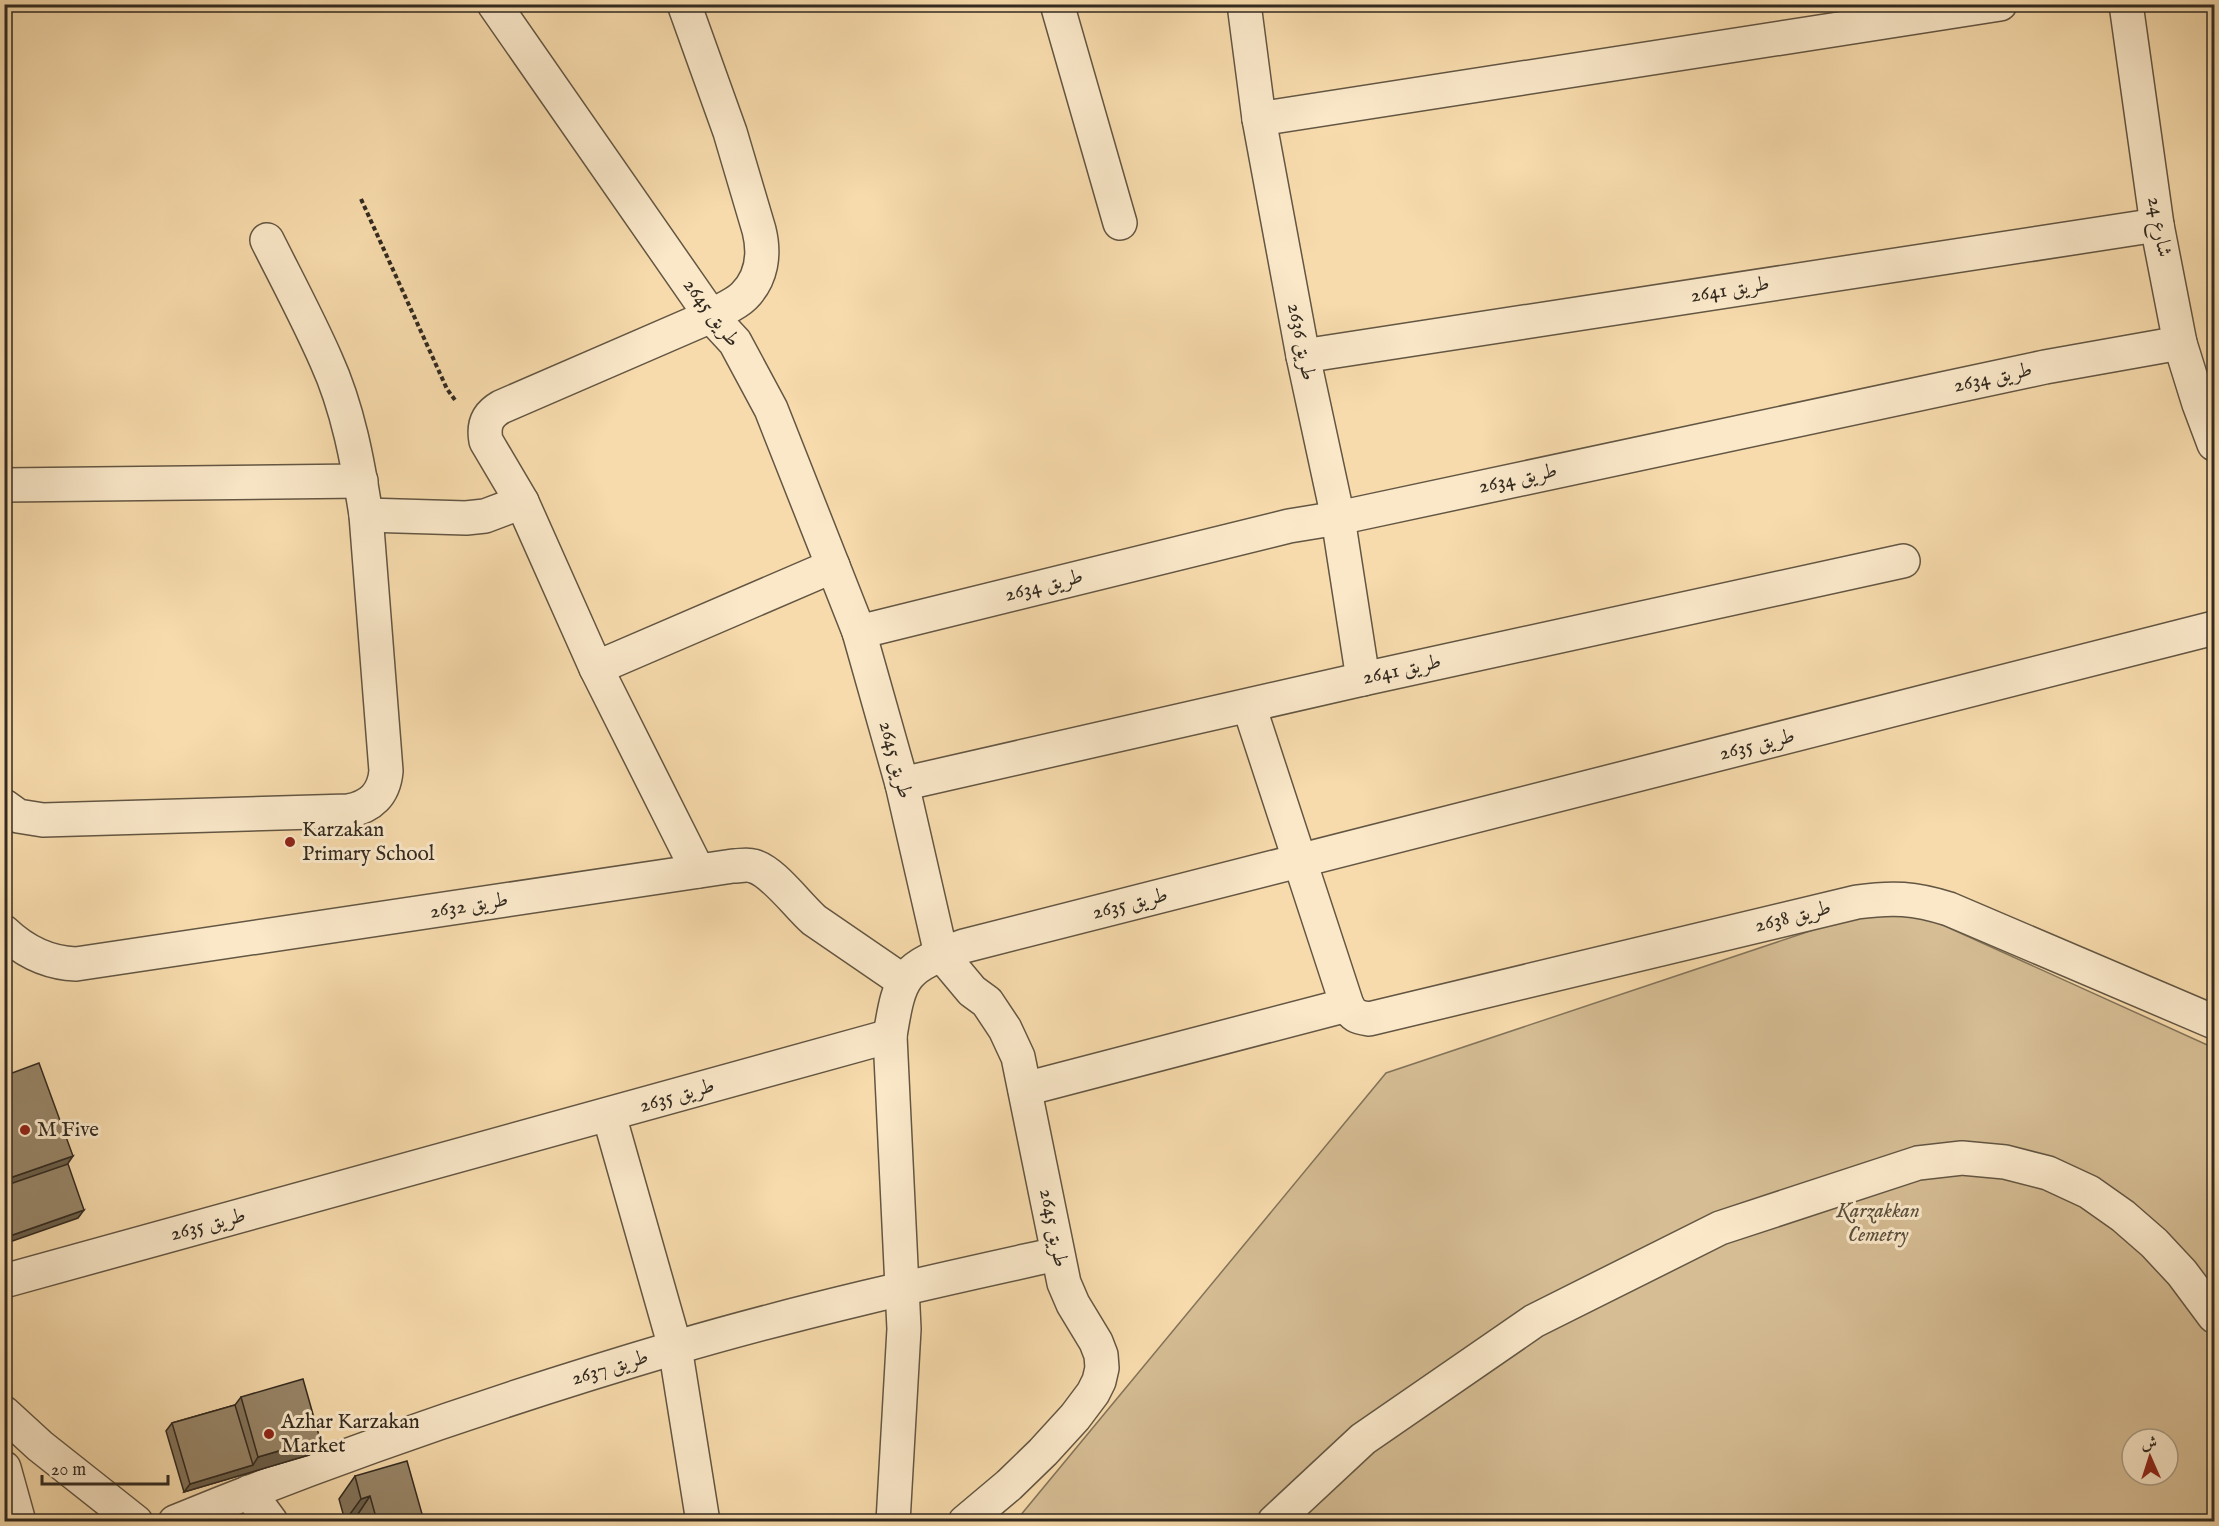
<svg xmlns="http://www.w3.org/2000/svg" width="2219" height="1526" viewBox="0 0 2219 1526" font-family="'IM FELL English',Amiri,serif">
  <rect width="100%" height="100%" fill="#f7dbac"/>
  <filter id="stains"><feTurbulence type="fractalNoise" baseFrequency=".00333" numOctaves="4"/><feColorMatrix values="0 0 0 0 .2 0 0 0 0 .09 0 0 0 0 .02 0 0 0 .5 -.17"/></filter>
  <radialGradient id="worn" r=".72"><stop offset=".6" stop-color="#630" stop-opacity="0"/><stop offset="1" stop-color="#630" stop-opacity=".3"/></radialGradient>
  <path fill="#d6bd94" stroke="#84745a" stroke-width="1.5" fill-rule="evenodd" d="M1894,903L2214,1048V1521L1015,1522L1386,1073ZM2132,1439H2168V1475H2132Z"/>
  <g fill="none" stroke-linecap="round" stroke-linejoin="round">
    <defs>
      <g id="minor">
        <path d="M494,4L711,316L735,342L771,409L859,632L902,784L941,954L972,991L987,1002L1005,1029L1018,1057L1064,1283L1073,1304L1096,1342L1101,1355L1102,1368L1099,1381L1093,1393L1075,1417L1043,1452L1009,1485L965,1522"/>
        <path d="M684,4L730,132L759,230C765,254 762,278 744,296C735,305 721,310 711,316L501,407C487,415 483,425 486,441L522,502L596,668L698,871"/>
        <path d="M1057,4L1120,223"/>
        <path d="M1244,4L1259,119L1303,356L1338,518L1363,679"/>
        <path d="M2126,4L2157,225L2180,343L2199,404L2214,444"/>
        <path d="M1259,119L2000,4"/>
        <path d="M1303,356L2157,225"/>
        <path d="M4,485L361,481"/>
        <path d="M366,515L466,518L485,516L522,502"/>
        <path d="M859,632L1289,526L1338,518L2045,367L2180,343"/>
        <path d="M596,668L833,566"/>
        <path d="M1249,706L1347,1005C1353,1016 1357,1017 1369,1019L1857,902C1893,897 1914,898 1949,909L2214,1022"/>
        <path d="M902,784L1363,679L1903,561"/>
        <path d="M4,806L18,816L43,820L348,811C371,807 384,794 386,771L366,515C358,463 348,408 326,360C308,319 287,280 267,240"/>
        <path d="M4,932C25,952 48,963 76,964L733,866C740,866 747,864 753,866C773,871 797,905 814,920L903,981"/>
        <path d="M1025,1089L1347,1005"/>
        <path d="M609,1115L675,1347L703,1522"/>
        <path d="M4,1281L890,1036"/>
        <path d="M4,1413L40,1446L136,1522"/>
        <path d="M4,1468L19,1522"/>
        <path d="M249,1492L271,1522"/>
        <path d="M175,1522C338,1455 505,1398 674,1348C800,1311 929,1282 1057,1254"/>
        <path d="M893,1522L904,1329L890,1036C900,973 904,968 964,946L2214,628"/>
        <path d="M1274,1522L1363,1439L1534,1321L1720,1228L1918,1163L1962,1158L2005,1162L2048,1173L2089,1192L2123,1216L2154,1243L2182,1273L2214,1316"/>
      </g>
    </defs>
    <use href="#minor" stroke="#635643" stroke-width="36"/>
    <path stroke="#322a20" stroke-width="4" stroke-dasharray="4.5 3" stroke-linecap="butt" d="M361,199L447,389L455,400"/>
    <use href="#minor" stroke="#fae8c9" stroke-width="33"/>
  </g>
  <g fill="#83735a" stroke="#322a20" stroke-width="1.5">
    <path d="M241,1397L309,1455L184,1492L166,1431L172,1423L235,1405Z"/>
    <path d="M355,1476L424,1521H354V1520L345,1521L339,1499Z"/>
  </g>
  <g fill="#6a5e4a" stroke="#322a20" stroke-width="1.5">
    <path d="M73,1156L62,1172L4,1192V1180Z"/>
    <path d="M84,1210L78,1218L4,1244V1238Z"/>
    <path d="M320,1439L309,1455L184,1492L190,1484L253,1465L258,1457Z"/>
    <path d="M370,1496L354,1520L345,1521L361,1499Z"/>
  </g>
  <g fill="#988669" stroke="#322a20" stroke-width="1.5">
    <path d="M39,1063L73,1156L4,1180V1076Z"/>
    <path d="M68,1164L84,1210L4,1238V1186Z"/>
    <path d="M303,1379L320,1439L258,1457L241,1397Z"/>
    <path d="M235,1405L253,1465L190,1484L172,1423Z"/>
    <path d="M407,1461L424,1521H377L370,1496L361,1499L355,1476Z"/>
  </g>
  <g fill="#8f2418" stroke="#fae8c9" stroke-width="2">
    <circle cx="290" cy="842" r="6"/>
    <circle cx="25" cy="1130" r="6"/>
    <circle cx="269" cy="1434" r="6"/>
  </g>
  <g text-anchor="middle" dominant-baseline="central" stroke-width="6" stroke-linejoin="round" paint-order="stroke">
    <g font-size="21" fill="#322a20" stroke="#fae8c9">
      <text transform="translate(2159 227) rotate(80)">شارع 24</text>
      <text transform="translate(1730 290) rotate(-9)">طريق 2641</text>
      <text transform="translate(711 313) rotate(53)">طريق 2645</text>
      <text transform="translate(1301 342) rotate(79)">طريق 2636</text>
      <text transform="translate(1993 378) rotate(-12)">طريق 2634</text>
      <text transform="translate(1518 479) rotate(-12)">طريق 2634</text>
      <text transform="translate(1044 586) rotate(-14)">طريق 2634</text>
      <text transform="translate(1402 670) rotate(-12)">طريق 2641</text>
      <text transform="translate(1757 745) rotate(-14)">طريق 2635</text>
      <text transform="translate(895 760) rotate(75)">طريق 2645</text>
      <text transform="translate(1130 904) rotate(-14)">طريق 2635</text>
      <text transform="translate(469 906) rotate(-9)">طريق 2632</text>
      <text transform="translate(1793 917) rotate(-14)">طريق 2638</text>
      <text transform="translate(677 1096) rotate(-16)">طريق 2635</text>
      <text transform="translate(208 1225) rotate(-15)">طريق 2635</text>
      <text transform="translate(1053 1228) rotate(79)">طريق 2645</text>
      <text transform="translate(610 1368) rotate(-17)">طريق 2637</text>
    </g>
    <g font-size="21" fill="#322a20" stroke="#fae8c9" text-anchor="start">
      <text x="302" y="830">Karzakan<tspan x="302" dy="24">Primary School</tspan></text>
      <text x="37" y="1130">M Five</text>
      <text x="281" y="1422">Azhar Karzakan<tspan x="281" dy="24">Market</tspan></text>
    </g>
    <g font-size="21" font-style="italic" fill="#5b4f3d" stroke="#fae8c9">
      <text x="1878" y="1211">Karzakkan<tspan x="1878" dy="24">Cemetry</tspan></text>
    </g>
  </g>
  <rect width="2219" height="1526" fill="none" stroke="#f7dbac" stroke-width="24"/>
  <rect x="6" y="6" width="2207" height="1514" fill="none" stroke="#322a20" stroke-width="3"/>
  <rect x="12" y="12" width="2195" height="1502" fill="none" stroke="#322a20" stroke-width="1.5"/>
  <g transform="translate(2150 1457) rotate(357)"><circle r="28" fill="#fae8c9" stroke="#aa9c85" stroke-width="1.5"/>
  <path d="M0-4.5L10 22L0 15L-10 22Z" fill="#8f2418"/>
  <text y="-9" font-size="16" font-weight="bold" text-anchor="middle" fill="#322a20">ش</text>
  </g>
  <path d="M42 1475v9h126v-9" fill="none" stroke="#322a20" stroke-width="3"/>
  <text x="51" y="1475" font-size="18" fill="#322a20" stroke="#fae8c9" stroke-width="4.5" paint-order="stroke">20 m</text>
  <rect width="100%" height="100%" filter="url(#stains)"/>
  <rect width="100%" height="100%" fill="url(#worn)"/>
</svg>
